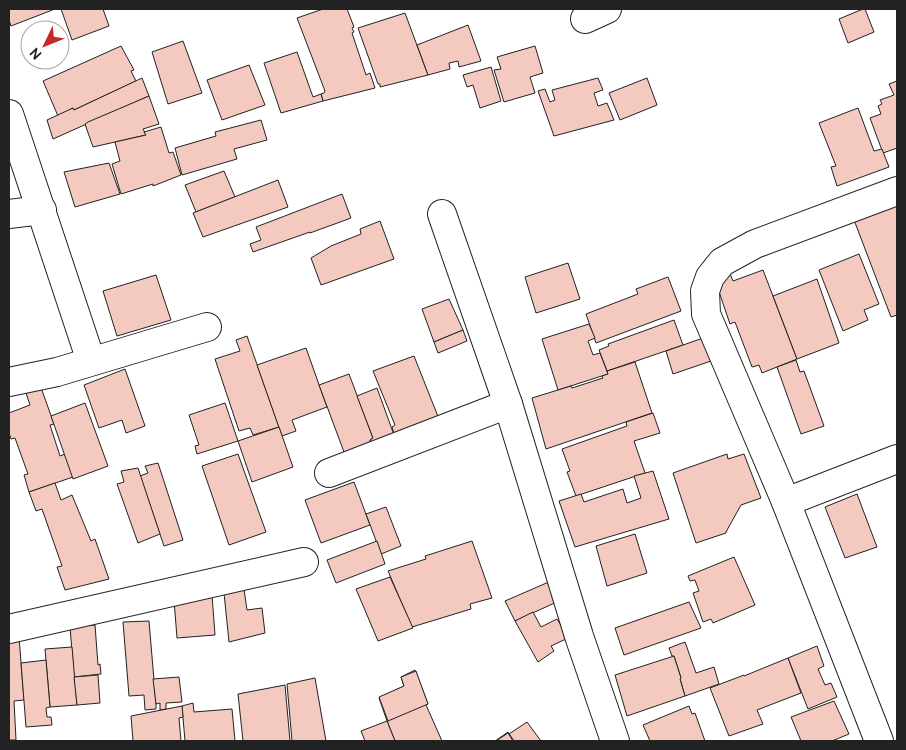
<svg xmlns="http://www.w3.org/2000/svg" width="906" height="750" viewBox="0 0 906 750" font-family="Cabin,sans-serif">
  <rect width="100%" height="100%" fill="#fff"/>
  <g fill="#f3c9c0" stroke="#222">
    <path d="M9,9H55L11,26L9,20Z"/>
    <path d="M61,9H103L109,26L72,40Z"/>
    <path d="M323,9H347L354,27L352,28L354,32L352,33L366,75L370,73L375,88L323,101L321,94L324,93L325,91L297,18Z"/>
    <path d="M863,9H865L874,32L848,43L839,19Z"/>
    <path d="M405,13L428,75L380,87V84H378L358,28Z"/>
    <path d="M468,25L481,61L459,67L458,61L449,63L450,69L428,75L417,45Z"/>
    <path d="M183,41L202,93L168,104L152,52Z"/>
    <path d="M121,46L134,70L131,71L136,81L74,110L73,108L58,116L43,81Z"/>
    <path d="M535,46L543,73L530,77L535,93L504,102L494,70L501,69L497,57Z"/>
    <path d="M297,52L313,97L321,94L323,101L281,113L264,63Z"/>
    <path d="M249,65L265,105L222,120L207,80Z"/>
    <path d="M491,67L501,101L480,108L473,85L467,87L463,75Z"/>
    <path d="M142,78L149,96L53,139L47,120L73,108L74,110Z"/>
    <path d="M598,78L603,90L594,93L598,106L607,103L614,120L554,136L538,91L545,89L550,102L555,100L552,90Z"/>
    <path d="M647,78L657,105L620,120L609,93Z"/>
    <path d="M897,81V148L883,153L870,118L881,114L878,106L882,104L880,100L894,95L889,84Z"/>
    <path d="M149,96L159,124L143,129L146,135L93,147L85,124L88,122Z"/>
    <path d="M858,108L874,151L882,149L889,167L837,186L831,167L836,166L819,123Z"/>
    <path d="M261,120L267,140L234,149L237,159L182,175L175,148L216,136L215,132Z"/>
    <path d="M161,127L169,153L173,152L181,175L153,186V184L121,194L112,164L120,161L115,142L146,135L144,132Z"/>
    <path d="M109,163L120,194L75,207L64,172Z"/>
    <path d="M224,171L235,197L196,212L185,185Z"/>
    <path d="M278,180L288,207L203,237L193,213Z"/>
    <path d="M342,194L351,218L310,233V232L253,252L250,244L261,240L256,227Z"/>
    <path d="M897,203V315L891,317L854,220Z"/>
    <path d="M380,221L394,259L321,285L311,258L331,246L361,234L360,229Z"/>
    <path d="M859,254L879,304L864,310L868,320L843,331L819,270Z"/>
    <path d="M568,263L580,299L536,313L525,277Z"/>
    <path d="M763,270L797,359L762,373L759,365L752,367L735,322L730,324L714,277L729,271L733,281Z"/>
    <path d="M156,275L171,320L117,336L103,291Z"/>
    <path d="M668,277L681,311L596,343L586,314L638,294L636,289Z"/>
    <path d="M817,279L839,343L797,359L773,296Z"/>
    <path d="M449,299L463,330L434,342L422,309Z"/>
    <path d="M674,320L683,345L607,371L599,350L609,346L608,344Z"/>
    <path d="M589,324L595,338L588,341L593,355L600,353L608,374L558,390L542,339Z"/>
    <path d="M463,330L467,341L438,353L434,342Z"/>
    <path d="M247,336L279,427L253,435L250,428L239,431L215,359L240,351L236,340Z"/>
    <path d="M703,338L711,361L673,374L666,351Z"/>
    <path d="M306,348L327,407L292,420L296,431L282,436L257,365Z"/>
    <path d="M414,356L439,419L395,437L392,427L395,425L373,371Z"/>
    <path d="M796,360L800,372L804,371L824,426L801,434L777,367Z"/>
    <path d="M635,362L652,413L546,449L532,398L571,386L572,388L603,378L602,376L608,374L607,371Z"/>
    <path d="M125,369L145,426L126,433L122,420L99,428L84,385Z"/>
    <path d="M349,374L373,438L370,440L371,443L344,452L319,385Z"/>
    <path d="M39,382L54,424L50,425L60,456L65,454L73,477L29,492L24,475L28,474L15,438L11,439L9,433V413L30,405L24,387Z"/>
    <path d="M377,388L394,435L371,443L370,440L373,438L357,396Z"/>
    <path d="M85,403L108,466L73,479L51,416Z"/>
    <path d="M225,403L238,441L197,454L195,446L199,445L189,415Z"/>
    <path d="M653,413L660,433L634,441L645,473L576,496L567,472L570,471L562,449L627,426L626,422Z"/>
    <path d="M279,427L293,467L252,482L238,441Z"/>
    <path d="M238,454L266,532L229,545L202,466Z"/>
    <path d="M727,454L728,459L744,454L761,498L741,505L726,532V533L696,543L673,473Z"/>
    <path d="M158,463L183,540L164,546L140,476L148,473L145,466Z"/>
    <path d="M138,468L160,534L138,543L117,484L124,482L121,471Z"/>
    <path d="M653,471L669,519L575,547L559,501L581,494L584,502L623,489L627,503L641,498L634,476Z"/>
    <path d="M354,482L370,525L321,543L305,500Z"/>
    <path d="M55,483L61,500L72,495L91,541L95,539L109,579L65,590L57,567L62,566L42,509L36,511L29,492Z"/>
    <path d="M857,494L877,547L845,558L825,507Z"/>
    <path d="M386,507L401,546L381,554L366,514Z"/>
    <path d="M635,534L647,573L607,586L596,546Z"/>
    <path d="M377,541L385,564L336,583L327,560Z"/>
    <path d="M472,541L492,598L470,604L471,609L412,627L388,571L426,559L425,556Z"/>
    <path d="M734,557L755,605L713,623L711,619L703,622L693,593L699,591L695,580L690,581L688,576Z"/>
    <path d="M390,577L413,628L378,641L356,589Z"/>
    <path d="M551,581L559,601L515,621L505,601Z"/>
    <path d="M244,589L247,610L262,608L265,633L229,642L224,593Z"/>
    <path d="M212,595L215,635L177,638L174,600Z"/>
    <path d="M689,602L701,628L624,655L615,628Z"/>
    <path d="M533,612L541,627L557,619L567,635L566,639L551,646L554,651L538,662L515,621Z"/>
    <path d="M149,621L156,704V709L145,710L144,695L129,696L123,622Z"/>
    <path d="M95,625L98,665L100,664L101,674L74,677L70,627Z"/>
    <path d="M19,637L24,700L14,701L16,740H9V639Z"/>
    <path d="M685,642L696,673L714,667L719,684L685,696L680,679L681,678L674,656H672L669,648Z"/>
    <path d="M817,646L824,666L818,669L825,685L831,683L837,697L808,709L788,658Z"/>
    <path d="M72,647L77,705L50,707L45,649Z"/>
    <path d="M674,656L681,678L680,679L685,696L627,716L615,675Z"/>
    <path d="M788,658L801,693L757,710L763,724L729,736L710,688L744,675V676Z"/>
    <path d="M46,660L50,707L46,708L47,717H51L52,725L26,727L21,663Z"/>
    <path d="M415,670L428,704L426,705L442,741H395L387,721L379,698L404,686L401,677Z"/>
    <path d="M416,671L428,704L388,721L379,697L404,686L401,677Z"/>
    <path d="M98,675L100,703L77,705L74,677Z"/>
    <path d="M179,677L182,702L166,703V709L160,710V703L156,704L153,679Z"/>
    <path d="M315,678L326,741H292L287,684Z"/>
    <path d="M285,685L290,741H243L238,694Z"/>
    <path d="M834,701L849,734L832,741H801L791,717Z"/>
    <path d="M193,703L194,712L232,709L235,741H185L182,706Z"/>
    <path d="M182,706L183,717L179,718L181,741H133L131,716Z"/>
    <path d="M689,706L692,714L695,713L705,741H650L643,725Z"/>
    <path d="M387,721L395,741H365L361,731Z"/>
    <path d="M527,722L541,741H513L509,734Z"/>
    <path d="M508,732L514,741H495Z"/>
    <path d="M508,733L513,741H496Z"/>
  </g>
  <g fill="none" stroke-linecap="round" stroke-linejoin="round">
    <defs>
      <g id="street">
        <path d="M585,19L607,9"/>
        <path d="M9,114L91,361"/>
        <path d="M9,214L42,210"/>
        <path d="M442,214L508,404L579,636L615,741"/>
        <path d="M9,382L57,372L207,327"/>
        <path d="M329,473L508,404"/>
        <path d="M786,502L897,459"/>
        <path d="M9,629L304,562"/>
        <path d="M879,741L786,502L706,314L705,291L710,277L722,262L755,244L897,191"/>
      </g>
    </defs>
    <use href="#street" stroke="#222" stroke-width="30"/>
    <use href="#street" stroke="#fff" stroke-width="28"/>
  </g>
  <rect width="906" height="750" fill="none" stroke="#222222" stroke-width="20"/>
  <g transform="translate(45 45) rotate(227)"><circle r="24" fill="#ffffff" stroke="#a7a7a7"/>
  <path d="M0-4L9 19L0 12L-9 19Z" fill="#c62828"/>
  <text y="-8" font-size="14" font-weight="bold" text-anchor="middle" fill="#222222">N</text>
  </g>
</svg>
